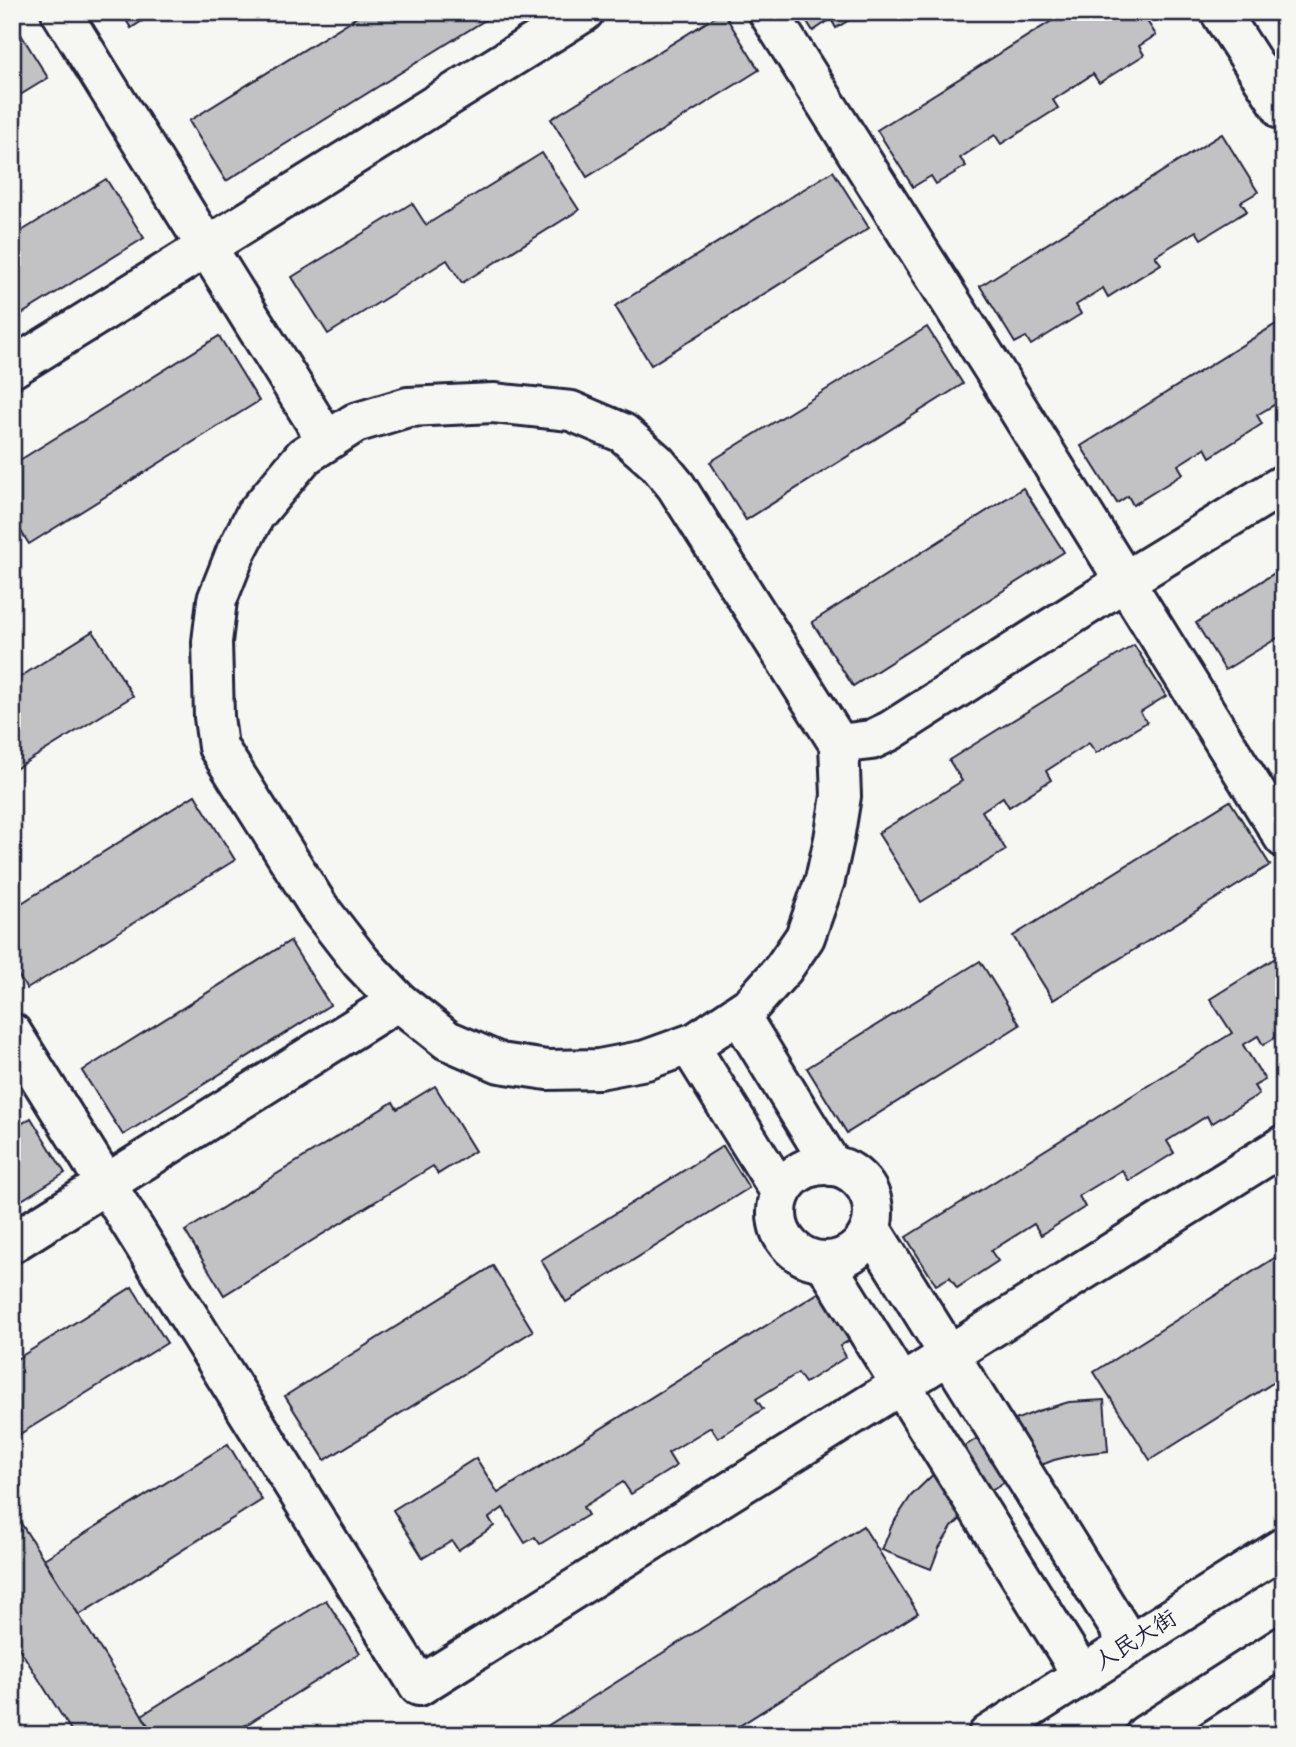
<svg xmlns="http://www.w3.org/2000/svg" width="1296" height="1747" viewBox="0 0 1296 1747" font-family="Kalam,'LXGW WenKai TC',sans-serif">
  <rect width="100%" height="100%" fill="#f6f6f2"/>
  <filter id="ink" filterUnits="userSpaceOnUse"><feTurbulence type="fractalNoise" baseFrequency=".0143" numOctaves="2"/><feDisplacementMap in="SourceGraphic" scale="14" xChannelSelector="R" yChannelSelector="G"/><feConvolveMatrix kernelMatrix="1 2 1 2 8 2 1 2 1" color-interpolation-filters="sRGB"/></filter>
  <g filter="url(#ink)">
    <g fill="#c2c2c4" stroke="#22223b" stroke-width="2">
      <path d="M121,12H156L131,28Z"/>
      <path d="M365,12H498L226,181L189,121Z"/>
      <path d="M723,12L759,70L587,177L551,119Z"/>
      <path d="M801,12H862L836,28L831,19L813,31Z"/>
      <path d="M1066,12H1141L1156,35L1139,46L1144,55L1099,83L1093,74L1053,100L1058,108L1001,144L995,135L960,158L966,166L936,184L931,176L913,187L877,130Z"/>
      <path d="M12,20L48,78L12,100Z"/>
      <path d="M1222,134L1258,192L1241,202L1247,211L1201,239L1196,231L1155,256L1161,264L1108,297L1103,288L1076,305L1081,314L1031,345L1026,337L1015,343L980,286Z"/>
      <path d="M542,153L579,210L462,283L447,260L328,334L292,277L412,203L426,225Z"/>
      <path d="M833,171L869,228L651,365L615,306Z"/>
      <path d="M106,179L144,238L12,320V237Z"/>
      <path d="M1284,319V399L1257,415L1262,424L1210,457L1205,448L1178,465L1183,474L1133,505L1128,496L1117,503L1081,446Z"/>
      <path d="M927,327L963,384L746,520L710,462Z"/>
      <path d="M219,336L259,401L29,544L12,517V465Z"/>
      <path d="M1023,488L1064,552L853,686L812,622Z"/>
      <path d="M1284,567V634L1225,670L1196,623Z"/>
      <path d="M93,631L133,696L12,771V682Z"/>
      <path d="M1134,645L1166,696L1140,712L1147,722L1096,753L1089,743L1046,771L1051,780L1009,807L1003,797L982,811L1006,850L921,902L878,833L962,781L949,760Z"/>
      <path d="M195,795L235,860L27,989L12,966V909Z"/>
      <path d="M1230,801L1270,865L1053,1000L1013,936Z"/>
      <path d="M290,941L330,1005L123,1135L82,1071Z"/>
      <path d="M1280,955L1284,961V1032L1263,1045L1258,1036L1243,1045L1265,1080L1254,1086L1259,1094L1211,1124L1207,1116L1167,1141L1174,1153L1129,1181L1122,1170L1079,1196L1085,1207L1041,1235L1034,1224L991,1251L998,1261L957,1288L950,1277L936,1285L906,1237L1232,1033L1210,999Z"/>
      <path d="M980,961L1020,1025L847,1133L807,1068Z"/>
      <path d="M435,1086L475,1151L438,1174L433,1166L224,1295L185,1231L393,1102L397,1109Z"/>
      <path d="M31,1118L65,1173L12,1206V1130Z"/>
      <path d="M723,1146L749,1188L566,1302L541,1260Z"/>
      <path d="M1284,1252V1376L1150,1460L1094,1372Z"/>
      <path d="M493,1266L533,1331L325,1460L285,1396Z"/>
      <path d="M132,1287L167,1343L12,1439V1362Z"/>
      <path d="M823,1290L853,1338L840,1346L846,1357L805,1383L798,1373L756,1399L763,1409L718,1438L711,1427L668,1453L676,1466L631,1494L623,1482L583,1507L588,1515L540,1544L535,1537L525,1543L503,1508L489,1518L494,1526L458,1550L452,1541L423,1558L393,1510L476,1458L498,1493Z"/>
      <path d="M1104,1400L1108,1451L1079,1454L1054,1460L1016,1475L988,1493L952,1527L939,1548L931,1569L882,1550L892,1525L911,1496L957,1451L992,1429L1038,1411L1069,1402Z"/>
      <path d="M228,1444L262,1500L79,1615L44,1559Z"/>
      <path d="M12,1509L142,1715L154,1735H74L12,1637Z"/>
      <path d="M863,1526L918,1613L725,1735H533Z"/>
      <path d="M326,1600L360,1653L230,1735H154L142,1715Z"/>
    </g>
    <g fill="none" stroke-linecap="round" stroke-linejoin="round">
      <defs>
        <g id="minor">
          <path d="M61,12L327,441"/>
          <path d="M768,12L994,370L1284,838"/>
          <path d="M1220,12L1284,111"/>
          <path d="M12,368L584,12"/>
          <path d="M493,403L571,411L623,433L657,463L676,486L839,744L841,796L834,839L825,880L805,937L783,969L751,1005L696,1042L646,1060L599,1069L547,1070L500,1063L447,1040L398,1001L361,962L320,909L218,747L214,717L212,642L217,600L236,552L255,515L304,456L355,423L408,407Z"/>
          <path d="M839,744L871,740L890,731L1125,581L1284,484"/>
          <path d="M739,1014L832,1166"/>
          <path d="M12,1033L419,1686L1284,1145"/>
          <path d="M689,1045L781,1193"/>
          <circle cx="825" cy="1213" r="48"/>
          <path d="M871,1229L1130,1645"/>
          <path d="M12,1243L398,1001"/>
          <path d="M824,1261L1082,1675"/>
        </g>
        <g id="major">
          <path d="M988,1735L1284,1547"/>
          <path d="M1145,1735L1284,1646"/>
        </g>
      </defs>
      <use href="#minor" stroke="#22223b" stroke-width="44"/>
      <use href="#major" stroke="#22223b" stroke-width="44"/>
      <use href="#minor" stroke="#f6f6f2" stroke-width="38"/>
      <use href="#major" stroke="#f6f6f2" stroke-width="38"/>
    </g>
  </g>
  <g text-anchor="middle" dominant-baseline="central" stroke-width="7" stroke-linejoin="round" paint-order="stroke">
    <g font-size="23" fill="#22223b" stroke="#f6f6f2">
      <text transform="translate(1136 1641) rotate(-32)">人民大街</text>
    </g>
  </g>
  <rect width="1296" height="1747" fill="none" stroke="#f6f6f2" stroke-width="42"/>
  <rect x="21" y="21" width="1254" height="1705" fill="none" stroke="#22223b" stroke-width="2.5" filter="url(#ink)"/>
</svg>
